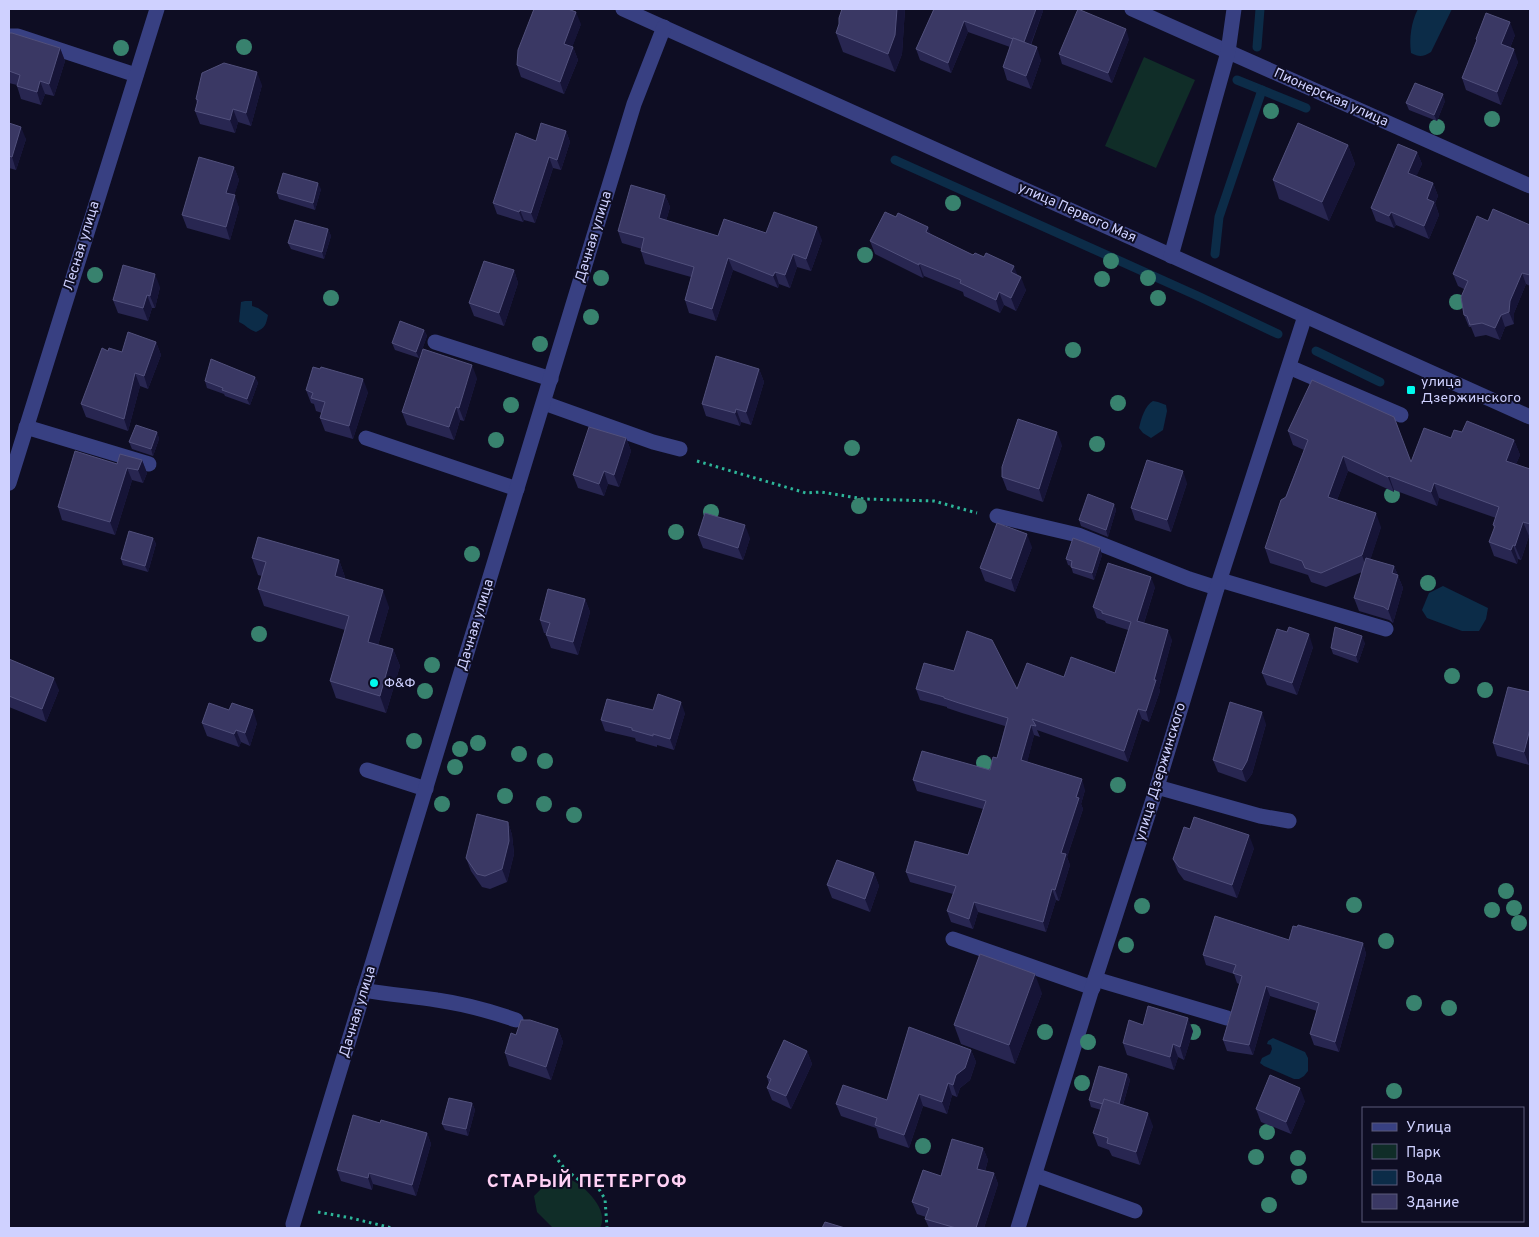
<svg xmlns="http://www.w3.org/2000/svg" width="1539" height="1237" viewBox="0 0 1539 1237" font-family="Overpass,sans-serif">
  <rect width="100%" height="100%" fill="#0e0d23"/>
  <g fill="#102d28">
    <path d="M1144,57L1195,80L1156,168L1105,146Z"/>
    <path d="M557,1177C561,1178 566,1178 569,1179C585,1185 610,1211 600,1228H553L537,1212L534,1196L544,1186Z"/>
  </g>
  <g fill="#0c2c48">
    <path d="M1418,9H1452L1431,52C1423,57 1419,57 1411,53C1409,39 1411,22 1418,9Z"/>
    <path d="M245,301H252V306L258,308L268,315C266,325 265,328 256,332C249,330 246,325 239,322L241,302Z"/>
    <path d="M1153,401L1158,402L1166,405L1167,411L1163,430L1151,438L1143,433L1139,428C1141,419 1145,405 1153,401Z"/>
    <path d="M1443,586L1488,608L1486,619L1479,631H1462L1427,618L1422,610L1429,593Z"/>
    <path d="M1273,1038L1305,1052L1308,1058V1071L1304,1076L1299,1079H1294L1264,1066L1260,1063L1262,1058L1270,1054L1272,1049L1271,1045L1267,1044L1268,1041Z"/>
  </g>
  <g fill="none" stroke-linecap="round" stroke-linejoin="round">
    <g stroke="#0c2c48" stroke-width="9">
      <path d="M1257,47L1260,9"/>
      <path d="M1237,80L1306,108"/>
      <path d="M895,160L1200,297L1278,334"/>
      <path d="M1215,254L1219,217L1262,90"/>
      <path d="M1316,351L1380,382"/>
    </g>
    <g stroke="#2db699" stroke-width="3" stroke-dasharray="2.5 4" stroke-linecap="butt">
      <path d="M697,461L806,493L821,492L864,499L934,501L977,513"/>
      <path d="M554,1155L565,1169L580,1181L597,1186L605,1199L607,1228"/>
      <path d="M318,1212L351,1218L392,1228"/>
    </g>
    <g stroke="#384082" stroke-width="15">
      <path d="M623,9L1530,417"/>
      <path d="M1132,9L1530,186"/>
      <path d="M9,36H18L136,75"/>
      <path d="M1171,256L1228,52L1234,9"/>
      <path d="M435,342L551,379"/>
      <path d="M1289,367L1401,415"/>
      <path d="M544,403L653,442L680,449"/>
      <path d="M26,427L149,464"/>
      <path d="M366,438L517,489"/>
      <path d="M9,483L157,9"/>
      <path d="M997,516L1078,535L1189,579L1217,588"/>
      <path d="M1220,580L1386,629"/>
      <path d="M367,770L426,789"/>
      <path d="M1157,787L1260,816L1289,821"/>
      <path d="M953,939L1093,988"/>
      <path d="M1095,979L1227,1018"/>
      <path d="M364,990C389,995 413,996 437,1000C465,1004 490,1011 516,1020"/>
      <path d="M1035,1175L1135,1211"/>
      <path d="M293,1224L634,104L664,27"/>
      <path d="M1018,1228L1095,979L1157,787L1217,588L1305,316"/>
    </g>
  </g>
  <g fill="#38826e">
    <circle cx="244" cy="47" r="8"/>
    <circle cx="121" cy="48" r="8"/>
    <circle cx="1271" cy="111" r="8"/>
    <circle cx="1492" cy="119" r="8"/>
    <circle cx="1437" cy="127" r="8"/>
    <circle cx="953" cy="203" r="8"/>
    <circle cx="865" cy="255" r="8"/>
    <circle cx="1111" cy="261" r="8"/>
    <circle cx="95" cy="275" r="8"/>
    <circle cx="601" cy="278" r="8"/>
    <circle cx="1148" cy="278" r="8"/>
    <circle cx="1102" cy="279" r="8"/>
    <circle cx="331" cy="298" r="8"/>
    <circle cx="1158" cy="298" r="8"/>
    <circle cx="1457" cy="302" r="8"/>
    <circle cx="591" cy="317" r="8"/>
    <circle cx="540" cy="344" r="8"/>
    <circle cx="1073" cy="350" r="8"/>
    <circle cx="1118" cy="403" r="8"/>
    <circle cx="511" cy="405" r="8"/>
    <circle cx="496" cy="440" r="8"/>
    <circle cx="1097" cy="444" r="8"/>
    <circle cx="852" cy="448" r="8"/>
    <circle cx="1392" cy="495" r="8"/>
    <circle cx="859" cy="506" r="8"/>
    <circle cx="711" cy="512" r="8"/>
    <circle cx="676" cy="532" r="8"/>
    <circle cx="472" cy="554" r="8"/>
    <circle cx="1428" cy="583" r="8"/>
    <circle cx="259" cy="634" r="8"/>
    <circle cx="432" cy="665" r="8"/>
    <circle cx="1452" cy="676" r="8"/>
    <circle cx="1485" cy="690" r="8"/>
    <circle cx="425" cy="691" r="8"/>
    <circle cx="414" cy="741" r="8"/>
    <circle cx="478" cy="743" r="8"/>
    <circle cx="460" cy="749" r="8"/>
    <circle cx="519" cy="754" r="8"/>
    <circle cx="545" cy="761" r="8"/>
    <circle cx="984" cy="763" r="8"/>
    <circle cx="455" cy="767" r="8"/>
    <circle cx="1118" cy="785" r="8"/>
    <circle cx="505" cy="796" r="8"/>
    <circle cx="442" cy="804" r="8"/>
    <circle cx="544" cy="804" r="8"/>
    <circle cx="574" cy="815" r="8"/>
    <circle cx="1506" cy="891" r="8"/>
    <circle cx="1354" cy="905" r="8"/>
    <circle cx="1142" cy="906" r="8"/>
    <circle cx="1514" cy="908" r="8"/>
    <circle cx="1492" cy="910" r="8"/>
    <circle cx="1519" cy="923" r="8"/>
    <circle cx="1386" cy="941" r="8"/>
    <circle cx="1126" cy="945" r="8"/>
    <circle cx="1414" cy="1003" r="8"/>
    <circle cx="1449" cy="1008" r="8"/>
    <circle cx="1045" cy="1032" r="8"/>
    <circle cx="1193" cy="1032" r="8"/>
    <circle cx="1088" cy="1042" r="8"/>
    <circle cx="1082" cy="1083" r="8"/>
    <circle cx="1394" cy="1091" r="8"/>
    <circle cx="1267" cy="1132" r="8"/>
    <circle cx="923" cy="1146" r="8"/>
    <circle cx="1256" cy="1157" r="8"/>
    <circle cx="1298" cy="1158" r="8"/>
    <circle cx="1299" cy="1177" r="8"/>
    <circle cx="1269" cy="1205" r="8"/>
  </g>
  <g fill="#282651">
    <path d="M842,9H905L902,54L895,72L843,52L836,33L839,24Z"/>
    <path d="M934,9L1043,11L1031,45L1041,60L1031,89L1007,80L1003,67L1010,47L968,32L951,73L920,60L916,49Z"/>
    <path d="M581,24L572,47H573L578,60L564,94L521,77L517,65Z"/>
    <path d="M9,33L60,48L65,61L54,96L45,94L41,105L21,99L17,86V85L9,83Z"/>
    <path d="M1515,35L1510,48L1518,62L1501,105L1466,90L1462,78L1476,41V39Z"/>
    <path d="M1129,39L1112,83L1062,64L1059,54Z"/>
    <path d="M262,85L251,126L238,122L235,133L200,124L195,111L197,104L196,99Z"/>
    <path d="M1445,101L1437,121L1409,110L1406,103Z"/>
    <path d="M9,123L26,139L16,170L9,168Z"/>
    <path d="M566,131L570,142L561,170L553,168L535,223L524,220L523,222L497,214L493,203L536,141Z"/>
    <path d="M1348,145L1355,164L1329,221L1279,199L1273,180Z"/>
    <path d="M1417,152L1422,164L1416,176L1433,183L1438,196L1435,203L1439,215L1429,239L1396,225L1394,228L1376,221L1371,208Z"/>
    <path d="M234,167L239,180L234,195L239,208L230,240L187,228L182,215Z"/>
    <path d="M321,189L315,210L279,199L277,193Z"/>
    <path d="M665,195L670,207L666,221L718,236L766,233L822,240L811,271L797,267L790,288L779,284L778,288L733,270L716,321L689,313L685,300L691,277L645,264L641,251L642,249L622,243L618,231Z"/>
    <path d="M896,217L928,227L930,234L973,255L1017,275L1026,290L1016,311L1004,305L1000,313L964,296L963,292L924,276L923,278L875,254L870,241Z"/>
    <path d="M1488,221L1530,225V286L1526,284L1514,313V324L1505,327L1500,340L1486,335L1475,337L1471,327H1469L1464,315V289L1458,286L1453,274Z"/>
    <path d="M328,229L331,236L324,259L291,249L288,243Z"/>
    <path d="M514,270L518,283L504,326L474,316L469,303Z"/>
    <path d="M160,287L155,308H152L148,321L118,313L113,300Z"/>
    <path d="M424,330L427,336L419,358L395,350L392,343Z"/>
    <path d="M156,342L161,355L148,389L140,386L128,431L86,417L81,404L108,351L122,352Z"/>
    <path d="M759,369L764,382L751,425L741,422L740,426L706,416L702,404Z"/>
    <path d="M255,377L258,383L250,405L225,396L224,394L207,388L205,381Z"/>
    <path d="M477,378L464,421L460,420L454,440L407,425L402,412Z"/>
    <path d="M306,390L368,392L353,439L325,431L320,418L322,413L316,411L314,404L311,403Z"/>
    <path d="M1288,431L1411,462L1451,438L1462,432L1514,440L1520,455L1516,464L1530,469V536H1529L1521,560L1518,559L1517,564L1494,556L1489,542L1494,529L1493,525L1496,518L1439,498L1437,506L1394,490V492L1348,471L1337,500L1381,527L1370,560L1394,566L1403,588L1393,623L1389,620L1359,611L1354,598L1362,572L1326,587L1311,582L1308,575L1270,563L1265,548L1304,450L1293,445Z"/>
    <path d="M157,432L159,439L153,456L132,449L129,442Z"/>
    <path d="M626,438L631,451L619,487L608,484L604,496L578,488L573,475Z"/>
    <path d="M1062,445L1043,502L1007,490L1002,477Z"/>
    <path d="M142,460L147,473L143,483L132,480L115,535L62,520L58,507L117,464Z"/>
    <path d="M1187,483L1171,532L1135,520L1131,508Z"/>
    <path d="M1114,504L1116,510L1108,537L1081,526L1079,520Z"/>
    <path d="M698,535L750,538L743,560L703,548Z"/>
    <path d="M153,538L156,544L148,572L123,565L121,559Z"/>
    <path d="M1032,547L1015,592L985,581L980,568Z"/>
    <path d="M1102,555L1094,580L1073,573L1071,566L1068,565L1066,559Z"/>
    <path d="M252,558L339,560L345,577V579L389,607L378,645L393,649L400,666L386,713L336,698L330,681L345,630L264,606L258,589L262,576L258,575Z"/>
    <path d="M1155,587L1144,623L1172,640L1159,688L1160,691L1149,722L1142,719L1128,762L1037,730L1040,737L1034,735L1027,762L1085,790L1081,804L1083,809L1067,857L1070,865L1059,901L1056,900L1046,932L978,912L973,929L951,922L947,911L953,894L910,882L906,872L968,855L983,809L917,791L913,780L990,770L997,758L1005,726L962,713L947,708V707L920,700L916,689H1017L1064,677L1115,673L1128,630L1106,623L1105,621L1097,618L1093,607Z"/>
    <path d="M585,599L590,612L578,655L551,648L546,635L547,634L544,633L540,620Z"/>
    <path d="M1287,632L1313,647L1297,695L1267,685L1262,673Z"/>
    <path d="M1365,643L1358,663L1333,654L1331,648Z"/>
    <path d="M9,659L59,690L46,722L9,707Z"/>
    <path d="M1530,692V759L1529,765L1497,756L1493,743Z"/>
    <path d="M653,710L685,713L674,750L657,745V747L636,741L635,738L605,731L601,720Z"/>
    <path d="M202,723H257L250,746L241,742L239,747L207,736Z"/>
    <path d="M1266,724L1252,774L1246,782L1218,772L1213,760Z"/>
    <path d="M508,822L512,835L514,854L507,882L490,889L482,887L471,871L466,858Z"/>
    <path d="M1254,848L1237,898L1184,880L1178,872L1173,859Z"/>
    <path d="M874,873L879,886L870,912L832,898L827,885Z"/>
    <path d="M1289,940L1363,943L1366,954L1339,1052L1314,1045L1310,1034L1317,1011L1270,996L1253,1055L1227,1051L1223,1040L1239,984L1237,983L1234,974L1206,965L1203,955Z"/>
    <path d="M1042,993L1015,1064L961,1044L954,1025Z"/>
    <path d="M1143,1025L1193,1031L1184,1060L1178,1057L1174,1070L1127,1055L1123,1043Z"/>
    <path d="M558,1029L563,1042L551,1080L509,1066L505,1053Z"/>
    <path d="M971,1050L976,1062L970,1080L960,1088L957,1097L952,1095L947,1114L923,1106L909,1148L879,1138L876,1128L841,1116L836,1104L887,1100Z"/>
    <path d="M807,1051L812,1064L791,1109L772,1100L767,1088L769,1084L767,1077Z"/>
    <path d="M1127,1074L1130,1080L1123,1105L1153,1126L1140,1165L1112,1156L1109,1150L1098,1146L1093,1133L1101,1110L1091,1107L1089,1100Z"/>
    <path d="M1305,1101L1291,1134L1261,1122L1256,1109Z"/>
    <path d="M472,1103L475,1110L468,1136L445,1130L442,1124Z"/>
    <path d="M380,1123L427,1133L431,1144L416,1196L373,1184L372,1190L341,1181L337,1170Z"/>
    <path d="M983,1148L988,1160L985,1171L994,1173L998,1184L984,1228H929L925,1219L926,1217L917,1214L912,1202L941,1176Z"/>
  </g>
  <g fill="#161437">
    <path d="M897,9H905L902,54L895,72L888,54Z"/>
    <path d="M1036,9H1043V11L1027,54L1023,43Z"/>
    <path d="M576,12L581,24L569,56L564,44Z"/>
    <path d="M964,21L968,32L951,73L948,63Z"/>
    <path d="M1510,22L1515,35L1506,57L1501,44Z"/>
    <path d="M1126,29L1129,39L1112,83L1108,73Z"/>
    <path d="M573,47L578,60L564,94L560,82Z"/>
    <path d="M1037,47L1041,60L1031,89L1026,76Z"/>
    <path d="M60,48L65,61L54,96L49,84Z"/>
    <path d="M1514,49L1518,62L1501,105L1497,92Z"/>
    <path d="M257,72L262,85L251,126L246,113Z"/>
    <path d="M40,81L45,94L41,105L37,92Z"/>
    <path d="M1443,94L1445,101L1437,121L1434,115Z"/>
    <path d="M233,109L238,122L235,133L230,120Z"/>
    <path d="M21,127L26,139L16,170L12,157Z"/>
    <path d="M566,131L570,142L561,170L557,160Z"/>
    <path d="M1348,145L1355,164L1329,221L1322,202Z"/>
    <path d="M1417,152L1422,164L1412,186L1408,173Z"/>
    <path d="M549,157L553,168L535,223L531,213Z"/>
    <path d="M234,167L239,180L231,206L226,193Z"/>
    <path d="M318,183L321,189L315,210L313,203Z"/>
    <path d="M1433,183L1438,196L1435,203L1439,215L1429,239L1424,226L1427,199Z"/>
    <path d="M235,195L239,208L230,240L226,227Z"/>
    <path d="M665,195L670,207L663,231L659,218Z"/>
    <path d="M520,210L524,220L523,222L519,212Z"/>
    <path d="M1391,212L1396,225L1394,228L1389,216Z"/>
    <path d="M817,227L822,240L811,271L806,259Z"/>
    <path d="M928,227L933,240L926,232Z"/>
    <path d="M328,229L331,236L324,259L322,252Z"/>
    <path d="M793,254L797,267L790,288L785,275Z"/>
    <path d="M728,258L733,270L716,321L712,309Z"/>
    <path d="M919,263L924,276L923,278L919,265Z"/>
    <path d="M1014,266L1019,279L1011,272Z"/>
    <path d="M514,270L518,283L504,326L499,313Z"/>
    <path d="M775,272L779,284L778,288L773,276Z"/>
    <path d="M1522,273L1526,284L1514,313V324L1509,312L1510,301Z"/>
    <path d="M155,274L160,287L155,308L150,296Z"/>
    <path d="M1021,277L1026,290L1016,311L1011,298Z"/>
    <path d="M999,292L1004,305L1000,313L996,300Z"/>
    <path d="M147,295L152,308L148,321L143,308Z"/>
    <path d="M1501,315L1505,327L1500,340L1495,328Z"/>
    <path d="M424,330L427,336L419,358L416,352Z"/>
    <path d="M156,342L161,355L148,389L144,376Z"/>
    <path d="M472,365L477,378L464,421L459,408Z"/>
    <path d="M759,369L764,382L751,425L746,412Z"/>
    <path d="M135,373L140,386L128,431L124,419Z"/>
    <path d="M255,377L258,383L250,405L247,399Z"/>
    <path d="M363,379L368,392L353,439L349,426Z"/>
    <path d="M456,407L460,420L454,440L449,427Z"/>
    <path d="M736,409L741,422L740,426L735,413Z"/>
    <path d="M157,432L159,439L153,456L151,449Z"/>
    <path d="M1057,432L1062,445L1043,502L1039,489Z"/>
    <path d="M626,438L631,451L619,487L614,475Z"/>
    <path d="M1514,440L1520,455L1511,475L1506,461Z"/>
    <path d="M1343,456L1348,471L1333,511L1328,497Z"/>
    <path d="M142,460L147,473L143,483L138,470Z"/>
    <path d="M127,468L132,480L115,535L110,522Z"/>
    <path d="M604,471L608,484L604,496L599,484Z"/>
    <path d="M1183,471L1187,483L1171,532L1167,520Z"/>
    <path d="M1389,476L1394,490V492L1388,477Z"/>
    <path d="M1434,483L1439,498L1437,506L1431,492Z"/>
    <path d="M1114,504L1116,510L1108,537L1106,530Z"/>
    <path d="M1376,513L1381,527L1367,570L1362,555Z"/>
    <path d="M1523,522L1529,536L1521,560L1515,546Z"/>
    <path d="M745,525L750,538L743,560L738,548Z"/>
    <path d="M1027,534L1032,547L1015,592L1011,579Z"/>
    <path d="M153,538L156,544L148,572L145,566Z"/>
    <path d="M1513,545L1518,559L1517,564L1511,550Z"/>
    <path d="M1100,548L1102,555L1094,580L1092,573Z"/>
    <path d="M339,560L345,577L341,593L335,576Z"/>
    <path d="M1394,566L1403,588L1393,623L1388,610L1392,573Z"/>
    <path d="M1151,577L1155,587L1141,632L1137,621Z"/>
    <path d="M383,590L389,607L374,659L368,642Z"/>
    <path d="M585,599L590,612L578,655L573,642Z"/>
    <path d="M1168,630L1172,640L1159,688L1160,691L1149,722L1146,711Z"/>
    <path d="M1309,634L1313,647L1297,695L1292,683Z"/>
    <path d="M1362,636L1365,643L1358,663L1356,656Z"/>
    <path d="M393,649L400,666L386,713L380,696Z"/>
    <path d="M54,678L59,690L46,722L42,709Z"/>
    <path d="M681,702L685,713L674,750L670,739Z"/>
    <path d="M1138,709L1142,719L1128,762L1124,751Z"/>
    <path d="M253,710L257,723L250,746L245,733Z"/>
    <path d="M1262,712L1266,724L1252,774L1246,782L1242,770Z"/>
    <path d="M1031,725L1034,735L1025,771L1021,760Z"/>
    <path d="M1530,729V759L1529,765L1524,752Z"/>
    <path d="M236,730L241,742L239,747L234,734Z"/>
    <path d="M1082,779L1085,790L1081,804L1083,809L1067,857L1070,865L1059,901L1055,890L1061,853Z"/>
    <path d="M508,822L512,835L514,854L507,882L502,869Z"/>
    <path d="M1249,835L1254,848L1237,898L1232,885Z"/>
    <path d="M874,873L879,886L870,912L865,899Z"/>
    <path d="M1052,889L1056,900L1046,932L1043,922Z"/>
    <path d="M974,902L978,912L973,929L969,919Z"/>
    <path d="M1363,943L1366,954L1339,1052L1335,1042Z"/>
    <path d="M1035,974L1042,993L1015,1064L1009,1045Z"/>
    <path d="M1266,986L1270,996L1253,1055L1249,1045Z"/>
    <path d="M1188,1018L1193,1031L1184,1060L1180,1047Z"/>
    <path d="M558,1029L563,1042L551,1080L546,1067Z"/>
    <path d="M1173,1044L1178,1057L1174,1070L1170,1057Z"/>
    <path d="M971,1050L976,1062L970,1080L960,1088L957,1097L953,1085L956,1075Z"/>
    <path d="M807,1051L812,1064L791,1109L786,1096Z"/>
    <path d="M1127,1074L1130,1080L1120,1115L1118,1108Z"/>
    <path d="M948,1083L952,1095L947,1114L942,1102Z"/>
    <path d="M1300,1088L1305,1101L1291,1134L1286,1122Z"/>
    <path d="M919,1094L923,1106L909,1148L904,1135Z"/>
    <path d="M472,1103L475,1110L468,1136L466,1129Z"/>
    <path d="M1148,1113L1153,1126L1140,1165L1136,1152Z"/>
    <path d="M427,1133L431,1144L416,1196L412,1185Z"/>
    <path d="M983,1148L988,1160L982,1181L977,1169Z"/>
    <path d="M369,1173L373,1184L372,1190L368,1178Z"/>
    <path d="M994,1173L998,1184L984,1228H976Z"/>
  </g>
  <g fill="#3a3864" stroke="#51507c">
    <path d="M534,9H568L576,12L564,44L573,47L560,82L517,65L518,50Z"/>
    <path d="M842,9H897L895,35L888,54L836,33L839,24V18Z"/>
    <path d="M934,9H1036L1024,42L1013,38V39L964,21L948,63L916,49Z"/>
    <path d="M1078,9L1126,29L1108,73L1059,54Z"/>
    <path d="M1486,13L1510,22L1501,44L1514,49L1497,92L1462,78L1477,40L1476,39Z"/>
    <path d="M9,33H12L60,48L49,84L40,81L37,92L17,86L20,75L9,71Z"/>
    <path d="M1013,38L1037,47L1026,76L1003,67Z"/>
    <path d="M224,63L257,72L246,113L233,109L230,120L195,111L198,100L196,99L202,73Z"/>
    <path d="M1415,83L1443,94L1434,115L1406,103Z"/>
    <path d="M9,123L21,127L12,157L9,156Z"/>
    <path d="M541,123L566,131L557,160L549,157L531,213L520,210L519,212L493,203L516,133L536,141Z"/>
    <path d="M1298,123L1348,145L1322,202L1273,180Z"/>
    <path d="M1398,144L1417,152L1408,173L1433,183L1427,199L1434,202L1424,226L1391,212L1389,216L1371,208Z"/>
    <path d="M199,157L234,167L226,193L235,195L226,227L182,215Z"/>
    <path d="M283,173L318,183L313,203L277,193Z"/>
    <path d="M631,185L665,195L659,218L718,236L724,219L766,233L774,212L817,227L806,259L793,254L785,275L775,272L773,276L728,258L712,309L685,300L694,267L641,251L644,238L618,231Z"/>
    <path d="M1493,209L1530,225V275L1522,273L1510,301L1509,312L1501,315L1495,328L1482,323L1470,325L1467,316L1464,315L1461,297L1468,281L1453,274L1477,216L1488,221Z"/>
    <path d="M885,212L896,217L898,213L928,227L926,232L973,255L975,253L984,257L986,253L1014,266L1011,272L1021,277L1011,298L999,292L996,300L960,283L961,280L919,263V265L870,241Z"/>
    <path d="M295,220L328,229L322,252L288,243Z"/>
    <path d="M484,261L514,270L499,313L469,303Z"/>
    <path d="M123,265L155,274L150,296L147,295L143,308L113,300Z"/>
    <path d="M400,321L424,330L416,352L392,343Z"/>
    <path d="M128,332L156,342L144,376L135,373L124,419L81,404L102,348L108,351L109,348L122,352Z"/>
    <path d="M423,349L472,365L459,408L456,407L449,427L402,412Z"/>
    <path d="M716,356L759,369L746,412L736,409L735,413L702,404Z"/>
    <path d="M211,359L255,377L247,399L222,390L223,388L205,381Z"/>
    <path d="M313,367L320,369L321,367L363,379L349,426L320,418L325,402L311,398L313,393L306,390Z"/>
    <path d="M1312,380L1394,417L1411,462L1424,428L1451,438L1454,430L1462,432L1467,421L1514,440L1506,461L1530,469V524L1523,522L1515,546L1513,545L1511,550L1489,542L1495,526L1493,525L1499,507L1434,483L1431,492L1389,476L1388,477L1343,456L1328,497L1376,513L1362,555L1321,573L1305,568L1302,561L1265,548L1281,500L1286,497L1308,440L1288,431Z"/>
    <path d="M1018,419L1057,432L1039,489L1002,477V467Z"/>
    <path d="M136,425L157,432L151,449L129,442Z"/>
    <path d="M589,427L626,438L614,475L604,471L599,484L573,475Z"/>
    <path d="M75,451L117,464L120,454L142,460L138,470L127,468L110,522L58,507Z"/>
    <path d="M1147,460L1183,471L1167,520L1131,508Z"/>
    <path d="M1088,494L1114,504L1106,530L1079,520Z"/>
    <path d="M705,513L745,525L738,548L698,535Z"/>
    <path d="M997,523L1027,534L1011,579L980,568Z"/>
    <path d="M129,531L153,538L145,566L121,559Z"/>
    <path d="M258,537L339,560L335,576L383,590L368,642L393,649L380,696L330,681L349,616L258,589L266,562L252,558Z"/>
    <path d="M1073,538L1100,548L1092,573L1071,567L1072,561L1066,559Z"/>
    <path d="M1366,558L1394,566L1392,573L1398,575L1388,610L1384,607L1354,598Z"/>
    <path d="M1108,563L1151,577L1137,621L1168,630L1154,680H1156L1146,711L1138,709L1124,751L1032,719L1036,726L1031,725L1021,760L1082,779L1076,797L1079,798L1061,853L1066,854L1055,890L1052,889L1043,922L974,902L969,919L947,911L956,886L906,872L915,841L968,855L986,801L913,780L922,751L990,770L993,757L997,758L1008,718L959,703L944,698V697L916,689L924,663L954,671L967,631L992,640L1017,689L1027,663L1064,677L1071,657L1115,673L1131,622L1102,613V611L1093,607Z"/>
    <path d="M548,589L585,599L573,642L546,635L550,623L540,620Z"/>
    <path d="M1289,627L1309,634L1292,683L1262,673L1277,629L1287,632Z"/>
    <path d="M1335,627L1362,636L1356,656L1331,648Z"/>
    <path d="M9,659L54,678L42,709L9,696Z"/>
    <path d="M1508,687L1530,692V729L1524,752L1493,743Z"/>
    <path d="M658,694L681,702L670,739L653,734V736L632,730V728L601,720L607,699L653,710Z"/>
    <path d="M1230,702L1262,712L1247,761L1242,770L1213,760Z"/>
    <path d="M209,703L229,710L232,703L253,710L245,733L236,730L234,734L202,723Z"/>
    <path d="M477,814L508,822L509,841L502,869L485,876L477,874L466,858Z"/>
    <path d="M1194,817L1249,835L1232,885L1179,867L1173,859L1184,827L1190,829Z"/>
    <path d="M837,860L874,873L865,899L827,885Z"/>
    <path d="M1215,916L1289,940L1293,926L1297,927L1298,925L1363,943L1335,1042L1310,1034L1319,1003L1266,986L1249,1045L1223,1040L1242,976L1233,973L1236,965L1203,955Z"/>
    <path d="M980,954L1035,974L1009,1045L954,1025Z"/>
    <path d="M1148,1006L1188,1018L1180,1047L1173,1044L1170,1057L1123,1043L1129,1020L1143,1025Z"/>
    <path d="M521,1020H530L558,1029L546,1067L505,1053L511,1033L516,1035Z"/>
    <path d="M909,1027L971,1050L965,1068L956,1075L953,1085L948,1083L942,1102L919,1094L904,1135L875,1125L877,1118L836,1104L843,1085L887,1100Z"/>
    <path d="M784,1040L807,1051L786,1096L767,1088L771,1079L767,1077Z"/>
    <path d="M1099,1066L1127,1074L1119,1104L1104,1099L1103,1104L1089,1100Z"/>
    <path d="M1270,1075L1300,1088L1286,1122L1256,1109Z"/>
    <path d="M449,1098L472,1103L466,1129L442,1124Z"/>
    <path d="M1104,1099L1148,1113L1136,1152L1107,1143L1108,1138L1093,1133Z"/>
    <path d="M353,1115L380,1123L381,1120L427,1133L412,1185L369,1173L368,1178L337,1170Z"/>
    <path d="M952,1139L983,1148L977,1169L994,1173L976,1228H956L925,1219L929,1208L912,1202L923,1170L941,1176Z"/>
    <path d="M825,1222L845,1228H822Z"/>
  </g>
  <g fill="#00faee" stroke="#0e0d23" stroke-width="2">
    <rect x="1406" y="385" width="10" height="10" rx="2.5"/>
    <circle cx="374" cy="683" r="5"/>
  </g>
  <g text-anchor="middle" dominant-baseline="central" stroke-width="4" stroke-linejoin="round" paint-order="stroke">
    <g font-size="14" fill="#cfd1ff" stroke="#0e0d23">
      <text transform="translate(1331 98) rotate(24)">Пионерская улица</text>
      <text transform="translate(1077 213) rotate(24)">улица Первого Мая</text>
      <text transform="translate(594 237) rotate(-73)">Дачная улица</text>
      <text transform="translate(82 246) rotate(-73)">Лесная улица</text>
      <text transform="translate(476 625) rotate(-73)">Дачная улица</text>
      <text transform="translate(1161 772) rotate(-73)">улица Дзержинского</text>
      <text transform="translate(358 1012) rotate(-73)">Дачная улица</text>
    </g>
    <g font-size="14" fill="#cfd1ff" stroke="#0e0d23" text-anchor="start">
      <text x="1421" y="382">улица<tspan x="1421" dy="16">Дзержинского</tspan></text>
      <text x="384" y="683">Ф&amp;Ф</text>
    </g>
    <g font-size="19" font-weight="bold" letter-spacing="1" fill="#ffd1f5" stroke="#0e0d23">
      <text x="587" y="1182">СТАРЫЙ ПЕТЕРГОФ</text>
    </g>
  </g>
  <rect width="1539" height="1237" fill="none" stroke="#cfd1ff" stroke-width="20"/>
  <rect x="1362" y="1107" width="162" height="115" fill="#0e0d23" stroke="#5b5b7b"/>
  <rect x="1372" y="1123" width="25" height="8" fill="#384082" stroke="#5b5b7b"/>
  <text x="1406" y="1132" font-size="15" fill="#cfd1ff">Улица</text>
  <rect x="1372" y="1144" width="25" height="15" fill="#102d28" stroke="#5b5b7b"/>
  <text x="1406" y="1157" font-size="15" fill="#cfd1ff">Парк</text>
  <rect x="1372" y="1170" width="25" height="15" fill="#0c2c48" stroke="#5b5b7b"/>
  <text x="1406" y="1182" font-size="15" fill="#cfd1ff">Вода</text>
  <rect x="1372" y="1194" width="25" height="15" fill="#3a3864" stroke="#5b5b7b"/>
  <text x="1406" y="1207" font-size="15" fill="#cfd1ff">Здание</text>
</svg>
